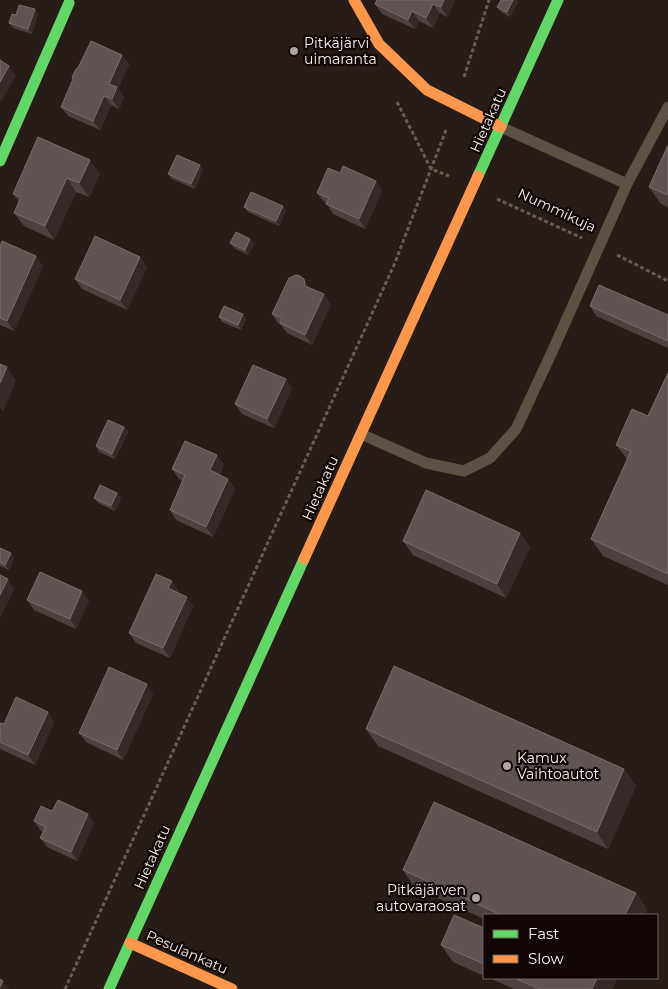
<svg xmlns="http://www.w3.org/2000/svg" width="668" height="989" font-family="Montserrat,sans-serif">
  <rect width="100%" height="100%" fill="#281c17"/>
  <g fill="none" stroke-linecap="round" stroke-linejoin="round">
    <path stroke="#665c52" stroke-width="3" stroke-dasharray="4 2.5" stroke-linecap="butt" d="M464,77L489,0
      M397,102L431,169L449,176
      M497,199L582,238
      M617,255L668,281
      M65,989L394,265L446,130"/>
    <path stroke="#5c5143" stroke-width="11" d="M501,127L627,184
      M361,434L426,463L464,471L490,458L516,429L552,352L627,184L668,107"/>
    <path stroke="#63d668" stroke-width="11" d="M0,161L69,3
      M478,176L558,0
      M109,989L304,559"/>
    <path stroke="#ff974d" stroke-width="11" d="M354,0L379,44L427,90L501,127
      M304,559L478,176
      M130,943L232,989"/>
  </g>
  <path fill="#4d4140" d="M377,0H455L447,17L440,13L433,28L419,21L415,29L382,14L375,4Z
    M518,2L510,17L501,12L497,7Z
    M38,14L32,34L13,28L9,23L16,15Z
    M122,55L129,65L118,89L124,97L119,109L111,105L100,130L68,116L61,107Z
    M38,137L100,174L89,197L76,192L54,240L24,226L14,213L19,202L13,194Z
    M668,145V207L661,204L649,187Z
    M200,165L203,170L195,189L172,179L168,174Z
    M340,173L376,181L382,191L365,229L333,214L327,204L324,202L317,193Z
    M283,206L286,211L279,226L248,212L244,207Z
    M250,239L254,244L248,255L234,248L230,243Z
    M0,246L43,266L14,331L0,325Z
    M140,257L147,267L127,310L82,289L75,279Z
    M304,279L310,288L331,304L312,345L287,333L281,325L278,323L272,314Z
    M590,306L668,315V348L596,316Z
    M219,317L246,319L241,330L222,322Z
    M668,373V585L603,556L591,539L627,459L616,445L648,416Z
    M286,379L292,389L274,428L242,414L235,404Z
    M124,427L128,432L115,459L99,452L96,446Z
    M224,464L219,475L228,479L235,489L213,537L176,520L170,510L183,481L179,479L172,469Z
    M117,493L121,498L115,511L98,503L94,498Z
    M520,533L530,547L506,598L413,555L403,541Z
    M0,548L11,553L14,558L9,570L0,566Z
    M179,591L178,593L193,606L170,658L136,643L129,633Z
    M27,600L89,601L76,629L34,610Z
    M153,694L123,760L86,742L79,733Z
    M54,722L35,765L0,749V723L4,724Z
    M366,729L624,769L636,786L608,849L378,746Z
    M52,811L94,823L77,861L47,847L40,838L43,832L41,831L34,821Z
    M403,870L636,893L647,910L645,915H484V919L414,887Z
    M484,928V976L453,962L441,945Z
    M489,978H617L612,989H514Z"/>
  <path fill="#362a28" d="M444,0H455L447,17L441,7Z
    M513,0H517L518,2L510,17L507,12Z
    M433,4L440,13L433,28L426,18Z
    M35,9L38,14L32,34L28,29Z
    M412,11L419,21L415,29L408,20Z
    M122,55L129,65L118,89L124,97L119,109L112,99L109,84Z
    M9,66L16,76L0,103V82Z
    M104,96L111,105L100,130L93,121Z
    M90,160L100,174L89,197L79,183Z
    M200,165L203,170L195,189L191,184Z
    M67,178L76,192L54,240L45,226Z
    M376,181L382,191L365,229L359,219Z
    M283,206L286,211L279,226L276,221Z
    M250,239L254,244L248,255L245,250Z
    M36,256L43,266L14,331L7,321Z
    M140,257L147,267L127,310L120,300Z
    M304,279L311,289L305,286Z
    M324,294L331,304L312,345L305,335Z
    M243,314L246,319L241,330L238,325Z
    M7,367L16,381L3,412L0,408V383Z
    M286,379L292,389L274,428L267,419Z
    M124,427L128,432L115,459L112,454Z
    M217,455L224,464L216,480L210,470Z
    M228,479L235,489L213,537L206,527Z
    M117,493L121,498L115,511L111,506Z
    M520,533L530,547L506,598L497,584Z
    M11,553L14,558L9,570L5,565Z
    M8,579L14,589L0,619V595Z
    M172,581L179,591L175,598L168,588Z
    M82,591L89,601L76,629L70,619Z
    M187,597L193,606L170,658L163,648Z
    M147,684L153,694L123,760L117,750Z
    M48,712L54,722L35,765L28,755Z
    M624,769L636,786L608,849L597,832Z
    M88,814L94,823L77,861L71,852Z
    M636,893L647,910L645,915H625Z
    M597,978H617L612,989H592Z
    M3,981L9,989H0V987Z"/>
  <path fill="#605452" stroke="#796c6a" d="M377,0H444L441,7L433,4L426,18L412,11L408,20L375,4Z
    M501,0H513L507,12L497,7Z
    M19,5L35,9L28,29L9,23L12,14L16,15Z
    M91,41L122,55L109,84L117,87L112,99L104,96L93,121L61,107L73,79L72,77L76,69L78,68Z
    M0,60L9,66L0,82Z
    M38,137L90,160L79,183L67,178L45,226L14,213L21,197L13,194Z
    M668,145V195L649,187Z
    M177,155L200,165L191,184L168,174Z
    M343,166L376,181L359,219L326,204L329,198L317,193L328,168L340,173Z
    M251,192L283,206L276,221L244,207Z
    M236,232L250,239L245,250L230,243Z
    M95,236L140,257L120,300L75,279Z
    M2,241L36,256L7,321L0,318V246Z
    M296,275L300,276L304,279L305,286L324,294L305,335L280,323L282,318L272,314L289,278Z
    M599,285L668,315V341L590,306Z
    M224,306L243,314L238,325L219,317Z
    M0,364L7,367L0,383Z
    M253,365L286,379L267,419L235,404Z
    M668,373V574L591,539L631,451L616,445L632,409L648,416Z
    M108,420L124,427L112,454L96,446Z
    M185,441L217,455L210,470L228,479L206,527L170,510L185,475L172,469Z
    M100,485L117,493L111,506L94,498Z
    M426,490L520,533L497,584L403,541Z
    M0,548L11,553L5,565L0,562Z
    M40,572L82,591L70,619L27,600Z
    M156,574L172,581L168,588L187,597L163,648L129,633Z
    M0,575L8,579L0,595Z
    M394,666L624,769L597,832L366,729Z
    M109,667L147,684L117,750L79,733Z
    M16,697L48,712L28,755L0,742V723L4,724Z
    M58,800L88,814L71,852L40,838L46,827L34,821L41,806L52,811Z
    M434,802L636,893L625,915H498L499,914L403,870Z
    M454,915L484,928V964L441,945Z
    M514,978H597L592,989H539Z
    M0,979L3,981L0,987Z"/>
  <g fill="#b2a5a0" stroke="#110604" stroke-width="2">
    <circle cx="294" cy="51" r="5"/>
    <circle cx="507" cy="766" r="5"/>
    <circle cx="476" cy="898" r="5"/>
  </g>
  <g text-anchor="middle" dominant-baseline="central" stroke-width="4.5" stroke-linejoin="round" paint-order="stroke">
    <g font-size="14" fill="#fdefea" stroke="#110604" text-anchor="start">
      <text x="304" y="43">Pitkäjärvi<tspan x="304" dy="16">uimaranta</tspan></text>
      <text x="517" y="758">Kamux<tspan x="517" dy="16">Vaihtoautot</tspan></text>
      <text x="466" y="890" text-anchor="end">Pitkäjärven<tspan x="466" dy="16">autovaraosat</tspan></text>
    </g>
    <g font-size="14" fill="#fdefea" stroke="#110604">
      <text transform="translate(488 120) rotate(-66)">Hietakatu</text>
      <text transform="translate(557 210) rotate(25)">Nummikuja</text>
      <text transform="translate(320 488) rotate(-66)">Hietakatu</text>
      <text transform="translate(152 857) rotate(-66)">Hietakatu</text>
      <text transform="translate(187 952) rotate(24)">Pesulankatu</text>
    </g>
  </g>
  <rect x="483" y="914" width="175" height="65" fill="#110604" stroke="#6f6360"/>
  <rect x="493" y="930" width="25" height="8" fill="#63d668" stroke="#6f6360"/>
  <text x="528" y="939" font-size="15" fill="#fdefea">Fast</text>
  <rect x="493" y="955" width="25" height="8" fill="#ff974d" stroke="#6f6360"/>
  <text x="528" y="964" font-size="15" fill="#fdefea">Slow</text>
</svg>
